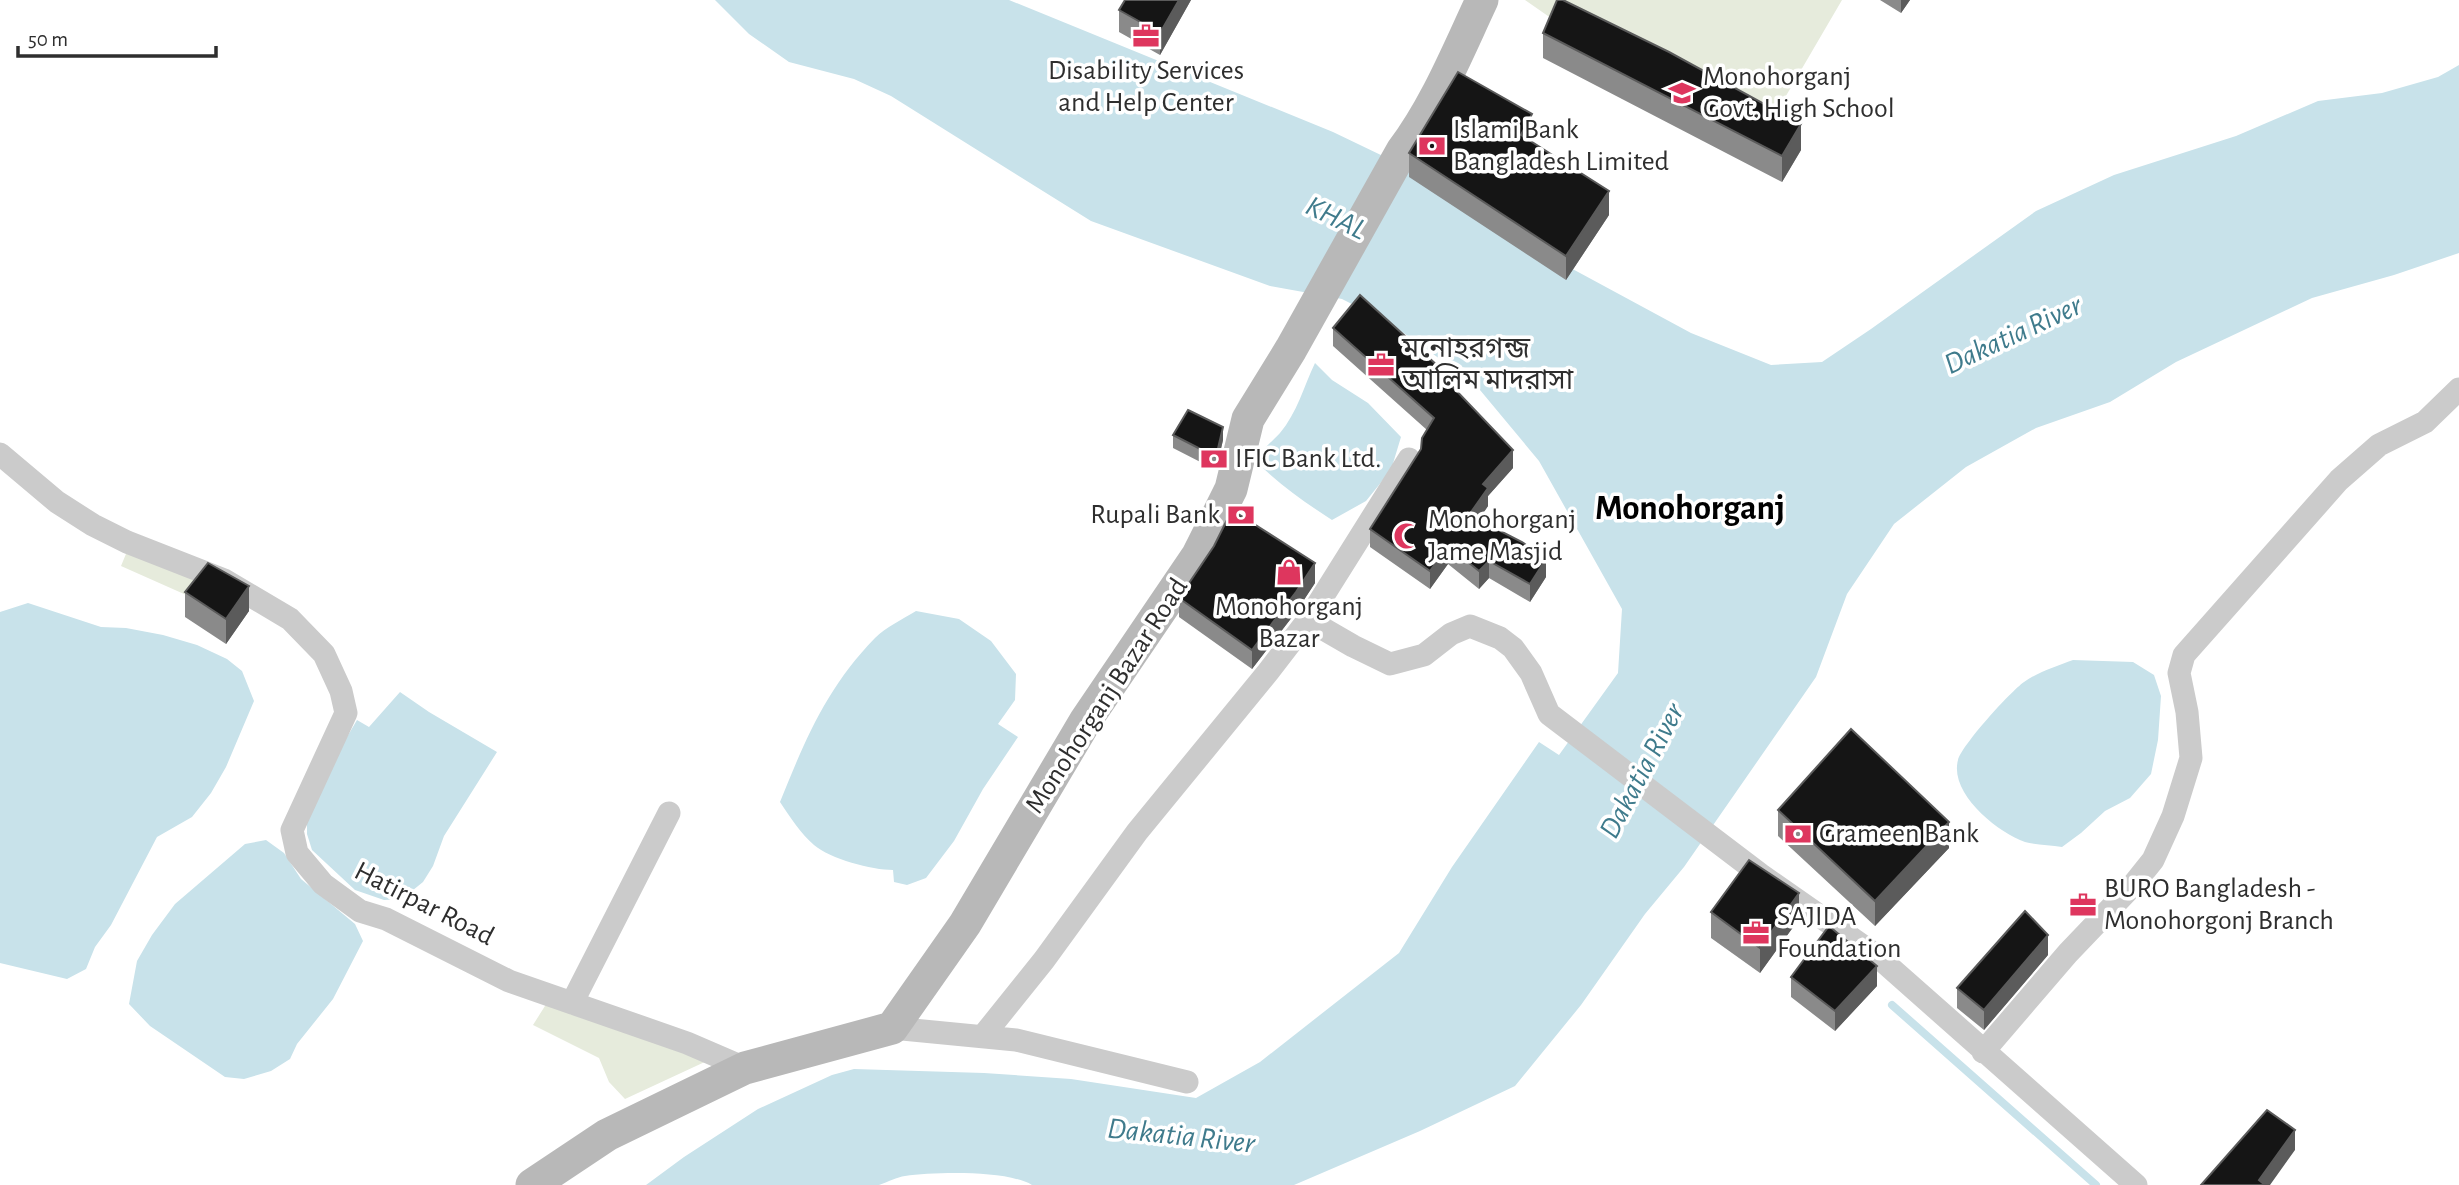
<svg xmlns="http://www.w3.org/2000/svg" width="2459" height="1185" font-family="'Alegreya Sans','Noto Sans Bengali',sans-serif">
  <rect width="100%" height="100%" fill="#fff"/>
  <path fill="#e6ebdc" d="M1525,0H1842L1766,130L1558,23Z
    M128,549L203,578L193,598L121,566Z
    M550,998L709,1060L625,1099L609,1082L599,1058L533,1025Z"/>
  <path fill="#c8e2ea" d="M715,0H1009L1333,132L1410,169L1530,246L1691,333L1771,365L1822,362L1871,329L2036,211L2114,175L2236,136L2318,101L2382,93L2438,77L2459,65V253L2394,275L2312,298L2176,362L2110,402L2036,428L1966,467L1894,524L1847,594L1816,677L1684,867L1645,914L1581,1005L1515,1086L1420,1131L1294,1185H1032C1007,1170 935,1172 905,1176C897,1177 888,1182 879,1185H646L684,1157L758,1109L832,1075L854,1069L984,1073L1071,1079L1196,1098L1260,1062L1399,953L1452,867L1539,742L1559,755L1618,673L1622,609L1539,461L1475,384L1391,324L1342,299L1270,286L1091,221L891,96L854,79L789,62L749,34Z
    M1315,363L1332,380L1368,403L1401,437L1391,470L1366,501L1332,520C1306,503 1281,486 1259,464C1261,448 1270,444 1280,433C1297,413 1304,386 1315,363Z
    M28,603L101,627L126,628L163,635L197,645L227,659L242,671L254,701L226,767L211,793L192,817L157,837L111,925L95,947L86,969L67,979L0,963V612Z
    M916,611L959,619L991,641L1016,674L1015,700L998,724L1018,737L983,789L954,841L926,878L907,885L894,882L893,870C872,870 830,859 814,845C801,834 790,817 780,802C805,740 827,687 875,638C886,627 903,619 916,611Z
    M2073,660L2133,662L2154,675L2161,696L2158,740L2151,774L2130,798L2105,811L2081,833L2062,847C2050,845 2036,845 2025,842C1997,832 1949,793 1958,760C1962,745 2010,692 2024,682C2038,672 2057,666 2073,660Z
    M400,692L429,712L497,752L444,836L433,866L423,882L402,899L384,900L355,890L312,850L307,834V818L330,766L357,720L369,727Z
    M266,840L284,853L301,879L355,924L363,941L333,999L297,1044L290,1059L271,1071L244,1079L225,1077L150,1026L129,1004L137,961L152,935L175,904L245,844Z"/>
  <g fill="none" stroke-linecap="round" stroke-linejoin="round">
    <path stroke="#c8e2ea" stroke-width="8" d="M1892,1005L2096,1185"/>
    <path stroke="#cbcbcb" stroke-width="23" d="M0,454L57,502L93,525L127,542L224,580L290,619L324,654L341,691L346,713L292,830L297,853L323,884L360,911L386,919L509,981L687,1043L745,1068
      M1308,620L1353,646L1390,664L1424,655L1451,634L1470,626L1500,638L1513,648L1531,673L1549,714L1761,875L1877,956L2136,1185
      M572,1003L669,813
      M892,1028L1016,1040L1187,1082
      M983,1036L1044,960L1137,832L1268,672L1308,620L1409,459
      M1983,1052L2068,953L2133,885L2153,860L2173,816L2191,758L2187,712L2179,673L2184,655L2339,480L2379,445L2425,422L2459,389"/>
    <path stroke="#b8b8b8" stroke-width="33" d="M532,1185L607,1135L745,1068L892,1028L965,924L1086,720L1198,555L1231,489L1248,419L1291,349L1402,151C1436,106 1458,51 1482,0"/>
  </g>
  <path fill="#8a8a8a" d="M1191,0L1160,55L1119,32V10Z
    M1880,0H1910L1901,13Z
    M1543,33L1801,150L1782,182L1543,58Z
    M1532,138L1531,141L1609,215L1566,280L1409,177V153Z
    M1333,328L1451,385L1513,468L1488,496V506L1479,520L1546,577L1530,602L1489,578L1479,589L1448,564L1430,589L1370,547V529L1421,449L1427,430L1333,346Z
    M1173,435L1223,440L1216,470L1173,448Z
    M1315,583L1296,612L1252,669L1179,617V598Z
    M185,592L249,611L226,644L185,617Z
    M1778,810L1949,848L1875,926L1778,836Z
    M1711,912L1799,919L1760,973L1711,938Z
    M2048,955L1984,1030L1957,1008V988Z
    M1791,977L1877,986L1835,1031L1791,997Z"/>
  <path fill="#5b5b5b" d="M1179,0H1191L1160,55V33Z
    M1901,0H1910L1901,13Z
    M1532,114V138L1521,159V135Z
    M1801,124V150L1782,182V156Z
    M1609,191V215L1566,280V256Z
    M1223,427V440L1216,470V457Z
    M1513,450V468L1488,496V506L1469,533V515L1483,484Z
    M1448,546V564L1430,589V571Z
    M1546,559V577L1530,602V584Z
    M1489,561V578L1479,589V571Z
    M1315,563V583L1296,612L1252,669V650Z
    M249,586V611L226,644V619Z
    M1949,822V848L1875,926V901Z
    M1799,893V919L1760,973V948Z
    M2048,935V955L1984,1030V1010Z
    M1877,966V986L1835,1031V1011Z
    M2295,1130V1150L2270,1185H2259V1180Z"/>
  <path fill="#151515" stroke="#5b5b5b" stroke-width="2" d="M1125,0H1179L1160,33L1119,10Z
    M1557,0H1563L1669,52L1801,124L1782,156L1543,33Z
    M1458,72L1532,114L1521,135L1609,191L1566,256L1409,153Z
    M1360,295L1451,378L1448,382L1513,450L1483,484L1488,488L1469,515L1522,542L1546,559L1530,584L1489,561L1479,571L1448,546L1430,571L1370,529L1421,449L1422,438L1434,418L1333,328Z
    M1188,410L1223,427L1216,457L1173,435Z
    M1232,510L1315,563L1296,592L1252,650L1179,598L1214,546Z
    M208,563L249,586L226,619L185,592Z
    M1851,729L1949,822L1875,901L1778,810Z
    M1749,860L1799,893L1760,948L1711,912Z
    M2025,911L2048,935L1984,1010L1957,988Z
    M1829,926L1877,966L1835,1011L1791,977Z
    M2267,1110L2295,1130L2259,1180L2265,1185H2201Z"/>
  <defs>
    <g id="office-bare" transform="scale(2.1)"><path d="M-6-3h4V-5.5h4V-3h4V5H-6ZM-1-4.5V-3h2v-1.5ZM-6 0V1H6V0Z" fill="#de365e" stroke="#fff" stroke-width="2.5" paint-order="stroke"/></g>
    <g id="university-bare" transform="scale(2.1)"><path d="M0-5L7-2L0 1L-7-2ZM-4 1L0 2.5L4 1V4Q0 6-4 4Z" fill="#de365e" stroke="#fff" stroke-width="2.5" paint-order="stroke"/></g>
    <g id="bank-bare" transform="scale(2.1)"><path d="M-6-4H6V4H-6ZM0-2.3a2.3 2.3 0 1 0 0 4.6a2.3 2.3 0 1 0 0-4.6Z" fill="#de365e" stroke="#fff" stroke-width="2.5" paint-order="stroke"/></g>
    <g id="mosque-bare" transform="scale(2.1)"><path d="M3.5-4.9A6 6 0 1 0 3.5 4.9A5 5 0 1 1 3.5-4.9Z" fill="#de365e" stroke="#fff" stroke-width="2.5" paint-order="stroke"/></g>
    <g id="shop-bare" transform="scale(2.1)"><path d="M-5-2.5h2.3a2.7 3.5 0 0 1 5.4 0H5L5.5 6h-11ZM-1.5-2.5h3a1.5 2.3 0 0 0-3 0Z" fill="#de365e" stroke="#fff" stroke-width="2.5" paint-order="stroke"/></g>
  </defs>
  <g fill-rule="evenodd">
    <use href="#office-bare" x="1146" y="36"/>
    <use href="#university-bare" x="1682" y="93"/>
    <use href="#bank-bare" x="1432" y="146"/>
    <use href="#office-bare" x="1381" y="365"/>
    <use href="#bank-bare" x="1214" y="459"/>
    <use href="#bank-bare" x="1241" y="515"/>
    <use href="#mosque-bare" x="1407" y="536"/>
    <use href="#shop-bare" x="1289" y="572"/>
    <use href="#bank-bare" x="1798" y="834"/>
    <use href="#office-bare" x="2083" y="905"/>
    <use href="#office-bare" x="1756" y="933"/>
  </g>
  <g text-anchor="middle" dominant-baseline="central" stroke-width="7" stroke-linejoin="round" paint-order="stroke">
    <g font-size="28" fill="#2e2e2e" stroke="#fff" text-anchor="start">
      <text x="1146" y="71" text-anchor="middle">Disability Services<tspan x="1146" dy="32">and Help Center</tspan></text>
      <text x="1703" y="77">Monohorganj<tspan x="1703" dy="32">Govt. High School</tspan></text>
      <text x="1453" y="130">Islami Bank<tspan x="1453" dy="32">Bangladesh Limited</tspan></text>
      <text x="1402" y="349">মনোহরগন্জ<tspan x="1402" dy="32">আলিম মাদরাসা</tspan></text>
      <text x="1235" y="459">IFIC Bank Ltd.</text>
      <text x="1220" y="515" text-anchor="end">Rupali Bank</text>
      <text x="1428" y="520">Monohorganj<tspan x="1428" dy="32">Jame Masjid</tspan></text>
      <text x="1289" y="607" text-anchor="middle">Monohorganj<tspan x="1289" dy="32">Bazar</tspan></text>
      <text x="1819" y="834">Grameen Bank</text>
      <text x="2104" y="889">BURO Bangladesh -<tspan x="2104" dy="32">Monohorgonj Branch</tspan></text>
      <text x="1777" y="917">SAJIDA<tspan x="1777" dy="32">Foundation</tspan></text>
    </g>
    <g font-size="28" fill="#2e2e2e" stroke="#fff">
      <text transform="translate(1107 696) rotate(-57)">Monohorganj Bazar Road</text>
      <text transform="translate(424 904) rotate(27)">Hatirpar Road</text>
    </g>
    <g font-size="30" font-style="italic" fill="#3f7b8c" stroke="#fff">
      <text transform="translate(1336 218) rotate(26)">KHAL</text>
      <text transform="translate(2013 335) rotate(-25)">Dakatia River</text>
      <text transform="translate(1642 771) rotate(-62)">Dakatia River</text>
      <text transform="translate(1181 1136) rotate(6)">Dakatia River</text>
    </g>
    <g font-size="35" font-weight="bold" fill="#000" stroke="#fff">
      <text x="1690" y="508">Monohorganj</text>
    </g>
  </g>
  <path d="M18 46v10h198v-10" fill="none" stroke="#2e2e2e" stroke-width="3.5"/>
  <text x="28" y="46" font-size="21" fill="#2e2e2e" stroke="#ffffff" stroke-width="5" paint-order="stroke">50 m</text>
</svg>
